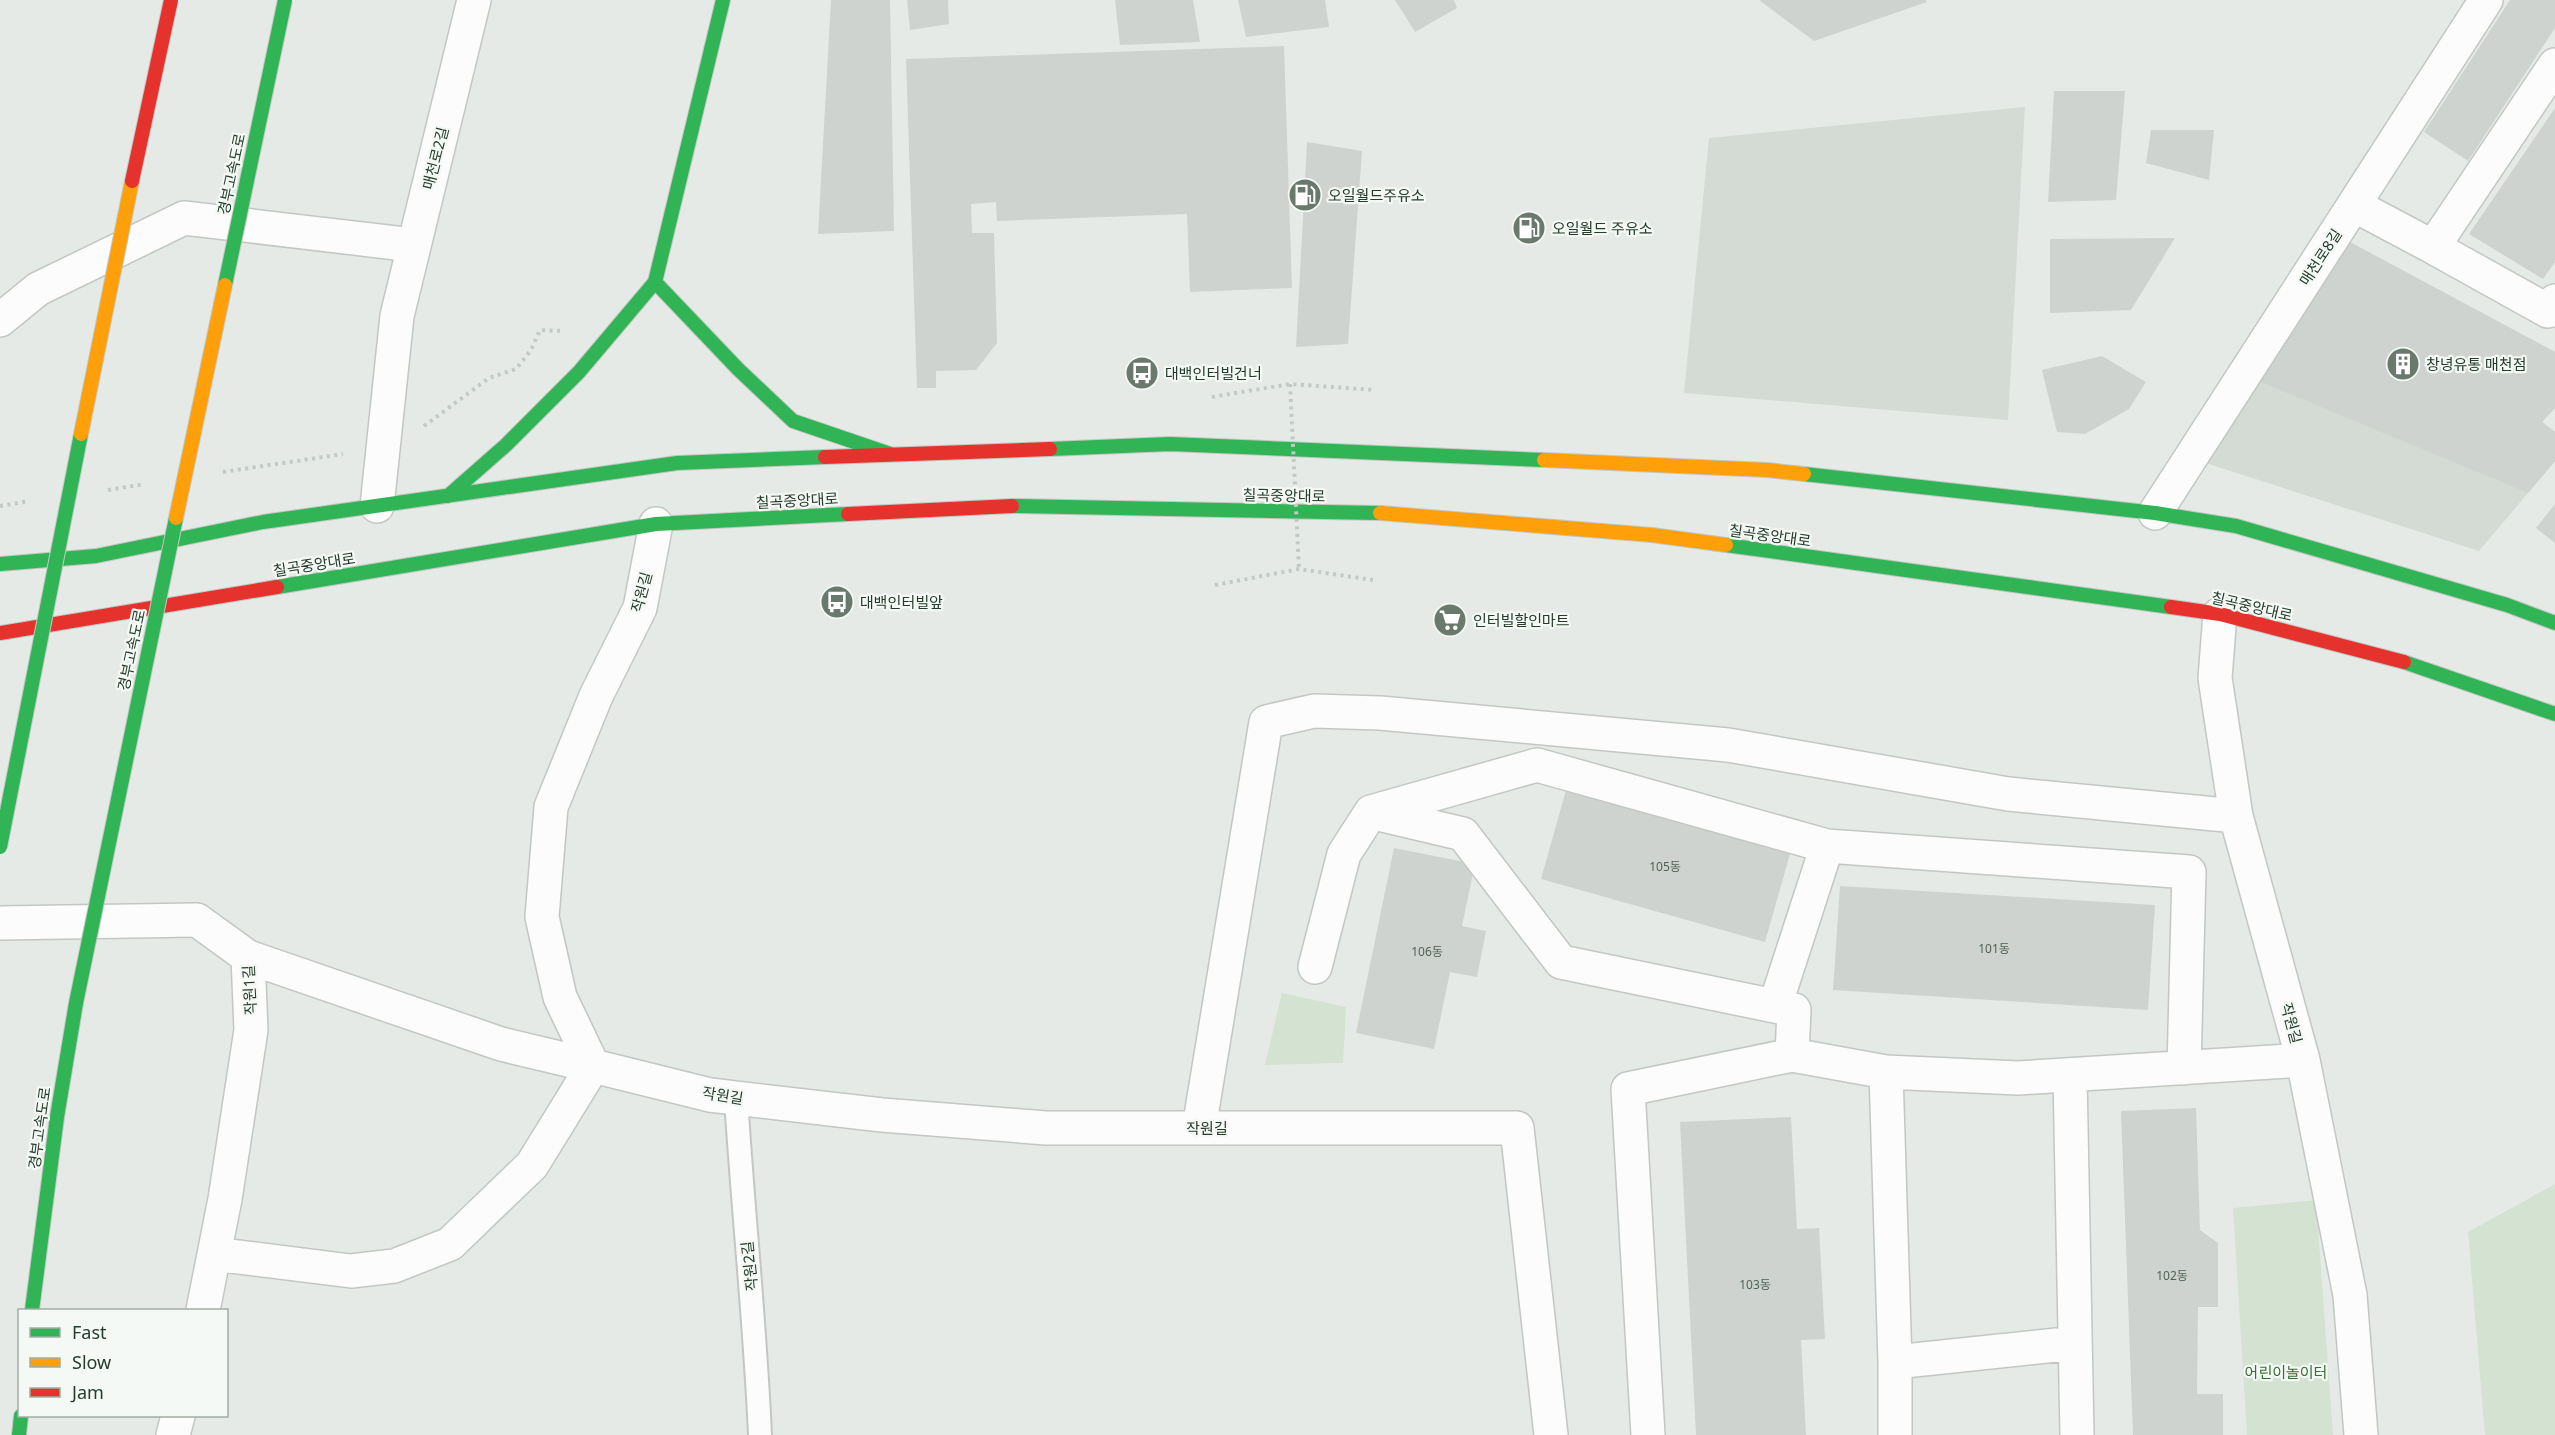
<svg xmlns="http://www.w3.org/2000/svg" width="2555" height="1435" font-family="'Noto Sans','Noto Sans KR',sans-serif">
  <rect width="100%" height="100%" fill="#e6eae6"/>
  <path fill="#d4dbd5" d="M2025,107L2008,420L1684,393L1709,138Z
    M2335,234L2555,352V408L2542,422L2555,432V461L2479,551L2190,458Z"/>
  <path fill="#d3e2d1" d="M1282,993L1346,1007L1343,1063L1265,1065Z
    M2555,1184V1435H2485L2468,1232Z
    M2316,1200L2333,1435H2247L2233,1208Z"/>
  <path fill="#cfd3cf" d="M831,0H890L894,231L818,234Z
    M907,0H948L949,24L910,30Z
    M1115,0H1193L1200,42L1120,45Z
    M1238,0H1325L1329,27L1246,37Z
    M1395,0H1454L1457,8L1415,32Z
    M1759,0H1925L1927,2L1814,41Z
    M2510,0H2555V28L2468,161L2424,132Z
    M1284,46L1292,288L1190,292L1187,214L997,221L996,202L971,204L972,233H994L997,343L976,370L936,371V388H917L906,59Z
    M2054,91H2125L2116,200L2048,202Z
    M2555,108V262L2543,279L2469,234Z
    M2151,130H2214L2209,180L2146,163Z
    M1307,142L1362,151L1348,344L1296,347Z
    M2335,234L2555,352V408L2542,422L2555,432V461L2528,493L2244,375Z
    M2175,238L2131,310L2050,313V239Z
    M2102,356L2146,382L2129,409L2085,434L2057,432L2042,370Z
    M2555,504V543L2536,528Z
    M1566,790L1790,854L1765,942L1541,879Z
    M1394,848L1475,864L1462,926L1486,931L1477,977L1450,972L1434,1049L1356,1033Z
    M1840,886L2155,905L2148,1010L1833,990Z
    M2196,1108L2200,1230L2218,1243V1307H2198L2197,1394H2223V1435H2133L2121,1111Z
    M1791,1117L1797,1229L1819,1228L1825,1339L1801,1340L1806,1435H1696L1680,1122Z"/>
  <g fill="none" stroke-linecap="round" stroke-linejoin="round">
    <g stroke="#c3c7c3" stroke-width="26">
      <path id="lane" d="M736,1098C743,1211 755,1322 760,1435"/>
    </g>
    <g stroke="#c3c7c3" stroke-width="36">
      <path id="street" d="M2555,65L2433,247L2548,311L2555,301
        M2354,205L2433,247
        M0,320L38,289L184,218L413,245
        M377,506L397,316L474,0
        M2155,513L2486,0
        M656,524L640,608L596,696L551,807L542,917L560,997L593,1066L710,1095L882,1115L1046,1128H1517L1551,1435
        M2220,614L2215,678L2236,816L2303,1060L2350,1295L2361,1435
        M1374,813L1463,834L1561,962L1794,1010L1792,1055
        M1827,846L2189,872L2184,1068
        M0,923L197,920L248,957L251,1030L225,1199L203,1310
        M1315,967L1344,854L1371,812L1537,765L1827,846L1775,1006
        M1886,1072L1895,1362
        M2070,1075L2077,1435
        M1199,1128L1266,722L1314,711L1380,713L1728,745L2008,794L2236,816
        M214,1254L351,1271L394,1266L450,1244L532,1165L593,1066L501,1044L248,957
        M173,1435L178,1416
        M1648,1435L1628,1089L1792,1055L1886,1072L2018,1078L2303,1060
        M1895,1435V1362L2075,1343"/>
    </g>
    <g stroke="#c2c8c3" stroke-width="16">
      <path id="fast" d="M655,282L738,369L793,421L890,454
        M1050,449L1170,444L1544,460
        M1804,474L2155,513L2236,526L2507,605L2555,623
        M448,496L506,445L579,372L655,282L723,0
        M1012,506L1380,513
        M1726,545L2171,607
        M0,564L96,556L263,522L677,463L825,457
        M277,587L656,524L848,514
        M2404,662L2555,714
        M32,1310L57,1117L76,1003
        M19,1435L21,1416"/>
    </g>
    <g stroke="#c2c8c3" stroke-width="16">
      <path id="slow" d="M1544,460L1767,470L1804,474
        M1380,513L1652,535L1726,545"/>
    </g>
    <g stroke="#c2c8c3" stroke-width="16">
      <path id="jam" d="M825,457L1050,449
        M848,514L1012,506
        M2171,607L2220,614L2404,662
        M0,633L277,587"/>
    </g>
    <path stroke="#c2cac4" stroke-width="4" stroke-dasharray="3 4.5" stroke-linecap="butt" d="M1212,397L1290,384L1374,390
      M424,426L489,378L516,369L531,350L540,330L563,331
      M223,472L343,454
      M108,490L145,484
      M0,506L29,501
      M1215,585L1299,569L1373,580"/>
    <use href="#lane" stroke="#fbfcfb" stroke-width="22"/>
    <use href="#street" stroke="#fbfcfb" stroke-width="33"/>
    <use href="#fast" stroke="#30b455" stroke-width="14"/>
    <use href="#slow" stroke="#ff9f0a" stroke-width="14"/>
    <use href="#jam" stroke="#e5322d" stroke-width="14"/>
    <g stroke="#c2c9c4" stroke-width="16" stroke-linecap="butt">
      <path id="fast-bridge" d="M225,285L285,0
        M0,847L81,434
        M76,1003L176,518"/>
    </g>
    <g stroke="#c2c9c4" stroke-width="16" stroke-linecap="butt">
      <path id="slow-bridge" d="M81,434L132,181
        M176,518L225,285"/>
    </g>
    <g stroke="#c2c9c4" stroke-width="16" stroke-linecap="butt">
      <path id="jam-bridge" d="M132,181L171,0"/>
    </g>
    <path stroke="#c2cac4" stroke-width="4" stroke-dasharray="3 4.5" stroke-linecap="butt" d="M1290,384L1299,569"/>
    <use href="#fast-bridge" stroke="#30b455" stroke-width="14"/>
    <use href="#slow-bridge" stroke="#ff9f0a" stroke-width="14"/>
    <use href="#jam-bridge" stroke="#e5322d" stroke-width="14"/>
  </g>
  <defs>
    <g id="fuel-disc" transform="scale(1.725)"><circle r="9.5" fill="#69796d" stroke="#f4f9f5"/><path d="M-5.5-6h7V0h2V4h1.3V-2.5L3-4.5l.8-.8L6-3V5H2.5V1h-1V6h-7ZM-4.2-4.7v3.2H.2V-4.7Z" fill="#fff"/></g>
    <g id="building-disc" transform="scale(1.725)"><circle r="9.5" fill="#69796d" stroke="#f4f9f5"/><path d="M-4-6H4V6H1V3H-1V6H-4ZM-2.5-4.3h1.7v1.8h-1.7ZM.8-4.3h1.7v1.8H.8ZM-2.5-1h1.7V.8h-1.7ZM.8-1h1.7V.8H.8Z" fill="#fff"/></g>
    <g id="bus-disc" transform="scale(1.725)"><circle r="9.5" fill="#69796d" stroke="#f4f9f5"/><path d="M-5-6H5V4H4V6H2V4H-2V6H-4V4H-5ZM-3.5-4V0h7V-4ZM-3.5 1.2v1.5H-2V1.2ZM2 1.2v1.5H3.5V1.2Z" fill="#fff"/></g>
    <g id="supermarket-disc" transform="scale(1.725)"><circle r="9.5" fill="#69796d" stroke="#f4f9f5"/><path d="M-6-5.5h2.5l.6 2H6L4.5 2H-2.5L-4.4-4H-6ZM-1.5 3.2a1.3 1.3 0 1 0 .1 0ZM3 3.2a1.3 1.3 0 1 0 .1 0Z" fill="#fff"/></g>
  </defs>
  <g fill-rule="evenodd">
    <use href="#fuel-disc" x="1305" y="195"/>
    <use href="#fuel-disc" x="1529" y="228"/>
    <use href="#building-disc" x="2403" y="364"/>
    <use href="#bus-disc" x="1142" y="373"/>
    <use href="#bus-disc" x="837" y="602"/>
    <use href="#supermarket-disc" x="1450" y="620"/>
  </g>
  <g text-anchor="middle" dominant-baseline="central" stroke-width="4.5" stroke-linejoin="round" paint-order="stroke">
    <g font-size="12" fill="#506256">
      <text x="1665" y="866">105동</text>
      <text x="1994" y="948">101동</text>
      <text x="1427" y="951">106동</text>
      <text x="2172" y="1275">102동</text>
      <text x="1755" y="1284">103동</text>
    </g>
    <g font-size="15" fill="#253c2c" stroke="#f4f9f5">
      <text transform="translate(435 158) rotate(-76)">매천로2길</text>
      <text transform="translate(231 174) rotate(-78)">경부고속도로</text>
      <text transform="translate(2320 257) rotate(-57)">매천로8길</text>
      <text transform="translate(1284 495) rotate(1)">칠곡중앙대로</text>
      <text transform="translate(797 500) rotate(-3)">칠곡중앙대로</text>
      <text transform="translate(1770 535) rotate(8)">칠곡중앙대로</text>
      <text transform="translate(314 564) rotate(-9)">칠곡중앙대로</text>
      <text transform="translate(641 592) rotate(-75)">작원길</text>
      <text transform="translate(2252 606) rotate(13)">칠곡중앙대로</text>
      <text transform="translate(131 650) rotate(-78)">경부고속도로</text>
      <text transform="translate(249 990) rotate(-93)">작원1길</text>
      <text transform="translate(2292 1023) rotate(75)">작원길</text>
      <text transform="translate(723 1095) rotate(9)">작원길</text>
      <text transform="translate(39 1128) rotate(-82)">경부고속도로</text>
      <text x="1207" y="1128">작원길</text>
      <text transform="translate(749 1266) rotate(-96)">작원2길</text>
    </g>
    <g font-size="15" fill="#253c2c" stroke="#f4f9f5" text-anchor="start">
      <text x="1328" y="195">오일월드주유소</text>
      <text x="1552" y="228">오일월드 주유소</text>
      <text x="2426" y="364">창녕유통 매천점</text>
      <text x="1165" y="373">대백인터빌건너</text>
      <text x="860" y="602">대백인터빌앞</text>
      <text x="1473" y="620">인터빌할인마트</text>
    </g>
    <g font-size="15" fill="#376e34" stroke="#f4f9f5">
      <text x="2286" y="1372">어린이놀이터</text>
    </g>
  </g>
  <rect x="18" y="1309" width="210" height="108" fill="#f4f9f5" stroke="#a1ada5" stroke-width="1.5"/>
  <rect x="30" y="1328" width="30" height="9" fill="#30b455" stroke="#a1ada5" stroke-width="1.5"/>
  <text x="72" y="1339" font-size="18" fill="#253c2c">Fast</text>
  <rect x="30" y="1358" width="30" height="9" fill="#ff9f0a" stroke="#a1ada5" stroke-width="1.5"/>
  <text x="72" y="1369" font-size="18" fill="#253c2c">Slow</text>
  <rect x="30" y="1388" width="30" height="9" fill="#e5322d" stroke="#a1ada5" stroke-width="1.5"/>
  <text x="72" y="1399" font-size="18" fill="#253c2c">Jam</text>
</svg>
